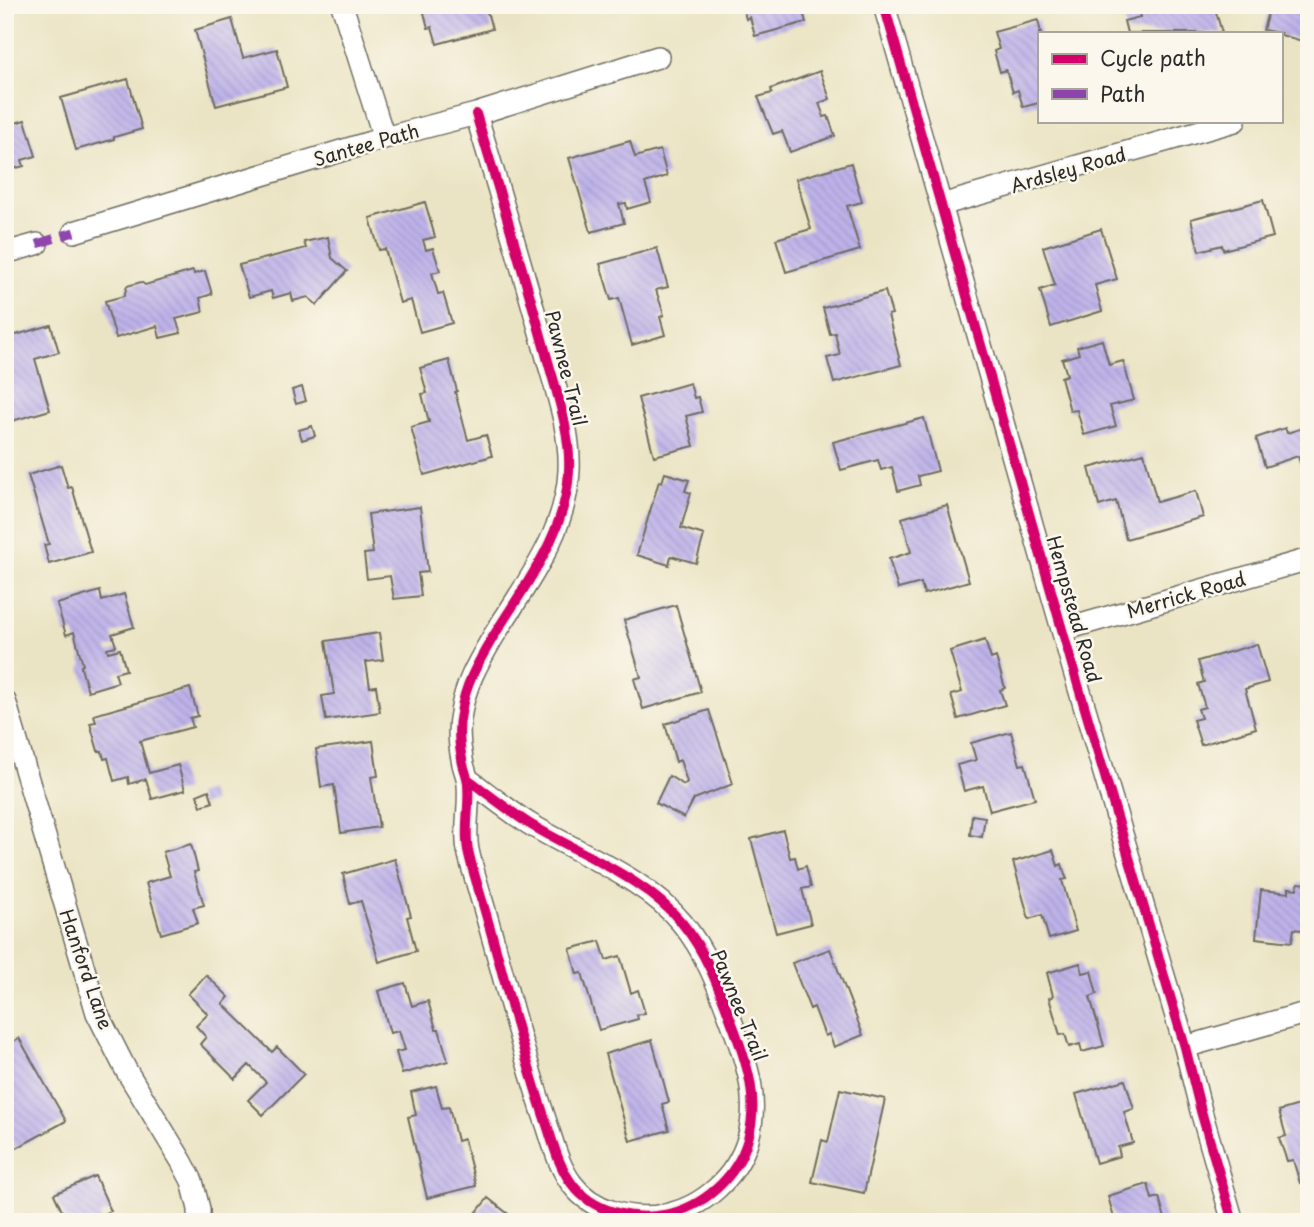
<svg xmlns="http://www.w3.org/2000/svg" width="1314" height="1227" font-family="'Playpen Sans',sans-serif">
  <defs>
    <pattern id="building-back-hatch" width="6" height="6" patternUnits="userSpaceOnUse" patternTransform="scale(1.75)"><rect width="6" height="6" fill="#beb2e9"/><path d="M-1 5l2 2M0 0l6 6M5-1l2 2" fill="none" stroke="#a399c8"/></pattern>
  </defs>
  <rect width="100%" height="100%" fill="#fbf7ec"/>
  <filter id="ink" filterUnits="userSpaceOnUse"><feTurbulence type="fractalNoise" baseFrequency=".0143" numOctaves="2"/><feDisplacementMap in="SourceGraphic" scale="14" xChannelSelector="R" yChannelSelector="G"/><feConvolveMatrix kernelMatrix="1 2 1 2 8 2 1 2 1" color-interpolation-filters="sRGB"/></filter>
  <filter id="wash" filterUnits="userSpaceOnUse"><feTurbulence type="fractalNoise" baseFrequency=".00686" numOctaves="4" result="noise"/><feDisplacementMap in="SourceGraphic" scale="28" xChannelSelector="R" yChannelSelector="G"/><feGaussianBlur stdDeviation="1.57" result="paint"/><feColorMatrix in="noise" values="0 0 0 0 0 0 0 0 0 0 0 0 0 0 0 0 0 1.4 0 .05"/><feComposite in="paint" operator="in"/></filter>
  <g filter="url(#wash)">
    <rect width="100%" height="100%" fill="#ebe4c4"/>
    <g id="blocks">
      <path fill="url(#building-back-hatch)" d="M422,5H485L492,29L437,44L432,27L428,28Z
        M530,5H561V6L532,14Z
        M742,5H801L806,22L755,36L750,17L746,19Z
        M1138,5H1159L1160,8L1171,5H1189L1191,11L1214,5L1222,33H1127L1124,21L1140,17Z
        M1270,5H1309V43L1281,35V33L1263,30Z
        M232,19L243,58L277,49L287,87L216,106L195,30Z
        M1038,20L1041,33H1039V103L1023,107L1018,90L1013,92L1006,70L1000,72L994,51L999,49L994,32Z
        M820,71L830,99L819,103L824,117L828,116L835,136L790,152L782,131L773,134L758,97L772,93L771,89Z
        M128,79L142,129L114,137V139L111,140L76,150L61,98Z
        M25,120L36,156L22,160L24,166L5,171V126Z
        M630,141L635,157L660,150L667,176L645,183L651,202L627,209L626,203L619,204L624,223L591,232L569,158Z
        M851,163L862,202L847,206L860,250L786,272L776,239L811,229L796,179Z
        M1263,200L1273,237L1223,250L1222,245L1199,251L1191,219Z
        M425,202L435,237L423,240L426,250L433,248L440,271L432,273L438,294L443,293L452,323L420,332L411,300L400,303L385,249L379,250L370,218Z
        M1101,229L1117,279L1095,285L1102,311L1051,327L1040,290L1055,285L1043,247Z
        M328,237L332,258L347,271L317,305L308,297L293,301L291,293L273,298L271,291L249,297L239,265L306,248L304,242Z
        M657,248L668,287L656,290L664,315L660,317L665,335L632,345L619,298L611,300L600,264Z
        M193,271L194,274L205,271L212,294L200,298L203,312L176,319L181,333L160,338L157,326L116,338L105,301L124,296L127,286L141,282L145,285Z
        M885,291L892,314L888,315L901,365L834,383L827,358L840,355L835,333L830,334L823,308Z
        M51,325L59,352L35,359L50,410L5,423V397L7,396L5,389V333L11,332L12,336Z
        M1102,340L1109,365L1123,361L1134,400L1110,406L1116,426L1084,435L1077,410L1070,411L1061,377L1067,375L1062,359L1079,354L1077,347Z
        M449,360L457,391L455,392L468,440L486,435L492,456L424,475L411,427L429,422L422,394L427,393L420,368Z
        M690,383L694,398L698,397L702,412L686,416L694,446L654,456L638,398Z
        M302,387L306,401L296,404L292,390Z
        M924,418L938,471L918,476L920,485L898,491L892,467L881,470L878,460L841,470L833,442Z
        M312,426L315,436L302,440L299,430Z
        M1309,426V480L1306,481L1298,456L1265,467L1256,438L1285,428L1287,433Z
        M1144,453L1157,502L1196,491L1203,517L1126,539L1116,501L1099,506L1089,468Z
        M61,465L68,488L72,487L91,552L49,564L44,545L49,544L28,475Z
        M665,473L689,480L685,491L691,493L681,528L704,535L696,563L671,556L669,565L637,555L659,481L662,482Z
        M947,505L969,581L924,594L921,583L898,589L889,559L911,552L902,518Z
        M420,507L428,572L418,573L421,596L394,599L390,576L367,579L364,554L373,553L368,514Z
        M100,591L102,601L124,594L134,627L112,634L116,646L107,648L108,652L120,649L126,670L115,673L118,682L88,691L81,668V666L83,665L74,632L66,635L57,604Z
        M676,605L701,692L643,709L634,679L641,677L624,620Z
        M379,633L383,660L366,662L370,687L376,686L380,712L326,720L322,696L334,694L326,641Z
        M985,640L991,659L996,657L1005,688L1000,690L1005,705L958,719L951,695L962,692L950,651Z
        M1257,644L1268,682L1245,689L1256,728L1201,745L1193,720L1201,718L1198,709L1205,707L1198,684L1204,682L1198,661Z
        M190,688L198,716L190,718L193,727L140,741L149,773L178,765L185,790L152,799L146,779L129,784L128,777L114,781L108,758L104,759L102,751H98L90,723L96,722L94,715Z
        M709,710L733,784L694,799L684,818L656,803L669,776L684,785L687,782L680,760L676,762L665,724Z
        M1011,732L1020,765L1025,764L1035,799L990,811L983,786L964,791L957,765L976,760L971,743Z
        M373,741L378,776L371,777L379,827L341,833L334,785L321,787L316,749Z
        M209,790L213,802L201,806L197,795Z
        M972,815L985,817L982,837L970,835Z
        M783,830L790,858L795,857L798,869L806,866L811,887L802,889L811,924L776,933L751,839Z
        M191,844L198,871L194,872L204,905L193,908L198,923L161,934L146,883L170,876L163,852Z
        M1053,850L1058,866L1062,864L1065,875L1067,879L1062,880L1076,931L1049,939L1042,915L1029,919L1013,862Z
        M395,859L411,916L407,917L416,951L379,962L361,901L350,904L343,874Z
        M1298,883L1309,884V931L1294,929L1292,942L1256,938L1261,890L1289,893V888L1297,889Z
        M600,941L606,960L620,956L631,993L638,990L645,1013L637,1015L638,1019L599,1030L582,973L577,974L570,949Z
        M830,949L863,1035L834,1047L829,1034L825,1036L814,1007L810,1009L792,963Z
        M1080,963L1083,973L1091,971L1097,994L1090,997L1104,1046L1082,1052L1080,1044L1069,1047L1065,1034L1060,1035L1049,998L1053,996L1047,973Z
        M206,975L229,997L223,1004L272,1052L277,1047L304,1074L263,1115L248,1100L266,1082L249,1065L235,1079L200,1044L206,1037L196,1026L208,1014L188,994Z
        M405,983L412,1006L428,1001L436,1029H439L448,1061L402,1074L396,1052L405,1050L399,1031L390,1033L378,991Z
        M19,1038L66,1121L15,1149L5,1132V1046Z
        M652,1040L669,1102L662,1104L669,1130L630,1141L605,1054Z
        M1125,1080L1134,1109L1124,1112L1133,1143L1118,1147L1120,1156L1096,1163L1076,1094Z
        M436,1086L442,1108L449,1107L457,1141L464,1139L476,1186L427,1198L408,1117L416,1115L411,1092Z
        M840,1089L885,1099L864,1193L812,1182L822,1140L828,1142Z
        M1309,1102V1181L1300,1183L1293,1160L1287,1161L1279,1138L1286,1136L1279,1111Z
        M95,1176L111,1211L100,1215L102,1222H67L54,1194Z
        M1148,1184L1152,1199L1159,1197L1166,1222H1115L1108,1196Z
        M488,1198L512,1217L508,1222H469Z"/>
    </g>
  </g>
  <g filter="url(#ink)">
    <use href="#blocks" fill-opacity="0" stroke="#6e6c61" stroke-width="2"/>
    <g fill="none" stroke-linecap="round" stroke-linejoin="round">
      <g stroke="#6e6c61" stroke-width="24">
        <path id="minor" d="M342,5L384,138
          M884,5L1073,668L1185,1047L1201,1111L1233,1222
          M941,205L1235,121
          M74,232L384,138L476,114L658,57
          M5,253L37,244
          M1063,630L1309,559
          M5,701L97,1013L126,1070L182,1162L192,1181L199,1209V1222
          M469,780C488,794 508,810 528,823C579,854 644,877 682,923C708,954 721,994 735,1031C748,1067 759,1100 748,1139C737,1177 703,1208 664,1215C631,1221 592,1211 572,1184C559,1167 554,1146 547,1125C531,1078 518,1031 505,983C497,953 489,924 480,894C476,879 471,865 468,850C464,829 470,806 468,785C468,776 463,768 462,759C459,744 458,727 461,713C465,684 479,661 493,637C525,585 566,534 569,471C571,431 556,391 546,354C524,273 500,194 476,114
          M1185,1047L1309,1012"/>
      </g>
      <use href="#minor" stroke="#fff" stroke-width="21"/>
      <path stroke="#8e44ad" stroke-width="9" stroke-dasharray="18 9" stroke-linecap="butt" d="M37,244L74,232"/>
      <g stroke="#fbf7ec" stroke-width="15">
        <path id="cycleway" d="M884,5L1073,668L1185,1047L1201,1111L1233,1222
          M469,780C488,794 508,810 528,823C579,854 644,877 682,923C708,954 721,994 735,1031C748,1067 759,1100 748,1139C737,1177 703,1208 664,1215C631,1221 592,1211 572,1184C559,1167 554,1146 547,1125C531,1078 518,1031 505,983C497,953 489,924 480,894C476,879 471,865 468,850C464,829 470,806 468,785C468,776 463,768 462,759C459,744 458,727 461,713C465,684 479,661 493,637C525,585 566,534 569,471C571,431 556,391 546,354C524,273 500,194 476,114"/>
      </g>
      <use href="#cycleway" stroke="#d6006c" stroke-width="10"/>
    </g>
  </g>
  <g text-anchor="middle" dominant-baseline="central" stroke-width="5" stroke-linejoin="round" paint-order="stroke">
    <g font-size="19" fill="#2b2b2b" stroke="#fbf7ec">
      <text transform="translate(366 144) rotate(-16)">Santee Path</text>
      <text transform="translate(1068 169) rotate(-16)">Ardsley Road</text>
      <text transform="translate(567 368) rotate(76)">Pawnee Trail</text>
      <text transform="translate(1186 594) rotate(-16)">Merrick Road</text>
      <text transform="translate(1075 609) rotate(74)">Hempstead Road</text>
      <text transform="translate(87 969) rotate(71)">Hanford Lane</text>
      <text transform="translate(740 1005) rotate(68)">Pawnee Trail</text>
    </g>
  </g>
  <rect width="1314" height="1227" fill="none" stroke="#fbf7ec" stroke-width="28"/>
  <rect x="1038" y="32" width="245" height="91" fill="#fbf7ec" stroke="#a8a59f" stroke-width="2"/>
  <rect x="1052" y="54" width="35" height="10" fill="#d6006c" stroke="#a8a59f" stroke-width="2"/>
  <text x="1100" y="66" font-size="21" fill="#2b2b2b">Cycle path</text>
  <rect x="1052" y="89" width="35" height="10" fill="#8e44ad" stroke="#a8a59f" stroke-width="2"/>
  <text x="1100" y="102" font-size="21" fill="#2b2b2b">Path</text>
</svg>
